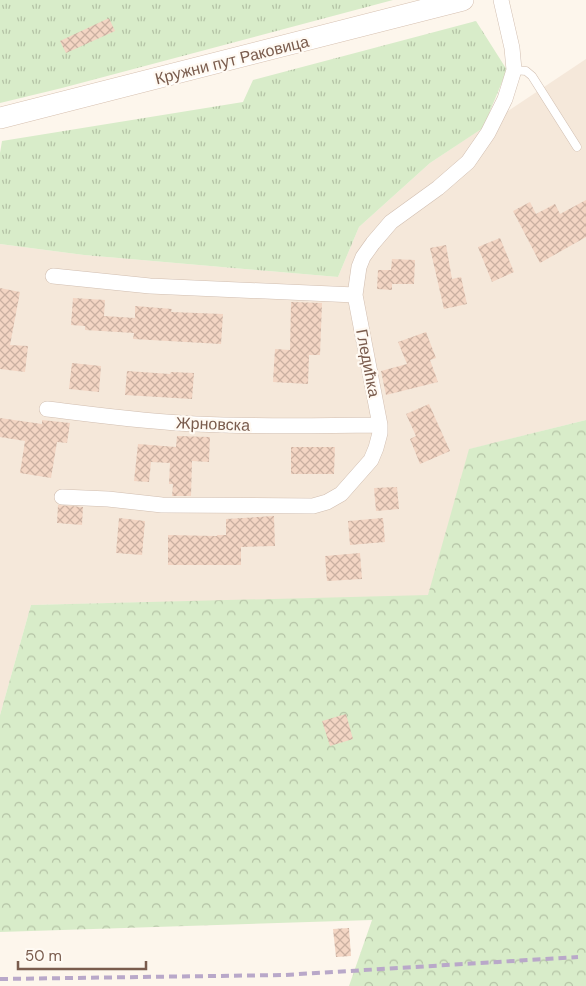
<svg xmlns="http://www.w3.org/2000/svg" width="586" height="986" font-family="'DM Sans',sans-serif">
  <defs>
    <pattern id="grass-tufts" width="24" height="20" patternUnits="userSpaceOnUse" patternTransform="scale(1.25)"><rect width="24" height="20" fill="#d8ecc9"/><path d="M3 7l-1-3M5 7V3M7 7l1-3M15 17l-1-3M17 17v-4M19 17l1-3" fill="none" stroke="#b4c2a5"/></pattern>
    <pattern id="forest-crowns" width="20" height="18" patternUnits="userSpaceOnUse" patternTransform="scale(1.25)"><rect width="20" height="18" fill="#d8ecc9"/><path d="M2 6a3 3 0 1 1 6 0M12 15a3 3 0 1 1 6 0" fill="none" stroke="#b4c2a5"/></pattern>
    <pattern id="building-cross-hatch" width="8" height="8" patternUnits="userSpaceOnUse" patternTransform="scale(1.25)"><rect width="8" height="8" fill="#f3d5c3"/><path d="M0 0l8 8M0 8l8-8" fill="none" stroke="#cab0a1"/></pattern>
  </defs>
  <rect width="100%" height="100%" fill="#fdf6ec"/>
  <path fill="#f5e8da" d="M586,59V420L470,449L429,596L31,605L0,715V244L84,255L338,277L359,227L430,163Z"/>
  <path fill="url(#grass-tufts)" d="M0,0H393L62,88L0,103Z
    M476,21L507,70L483,128L430,163L359,227L338,277L84,255L0,244V153L2,141L243,102L253,80Z"/>
  <path fill="url(#forest-crowns)" d="M586,420V986H349L372,920L0,932V715L31,605L428,595L469,449Z"/>
  <path fill="url(#building-cross-hatch)" d="M109,18L115,31L66,53L60,41Z
    M586,200V237L540,263L513,211L530,202L536,214L555,204L560,214Z
    M500,238L514,272L492,282L478,247Z
    M446,245L452,279L461,277L467,304L444,309L430,248Z
    M392,259L415,260L414,284H392V290L377,289L378,270H391Z
    M0,288L20,292L10,345L28,346L25,372L0,369Z
    M73,298L105,300L104,316L135,318V306L172,309L171,312L223,314L221,344L133,339L134,333L85,330V326L71,325Z
    M291,302L322,303L320,355H309L308,384L273,382L275,349L290,350Z
    M426,332L436,358L430,360L438,382L386,395L381,371L407,364L398,342Z
    M72,363L101,366L99,392L69,389Z
    M127,371L170,374L171,372L194,373L192,399L125,395Z
    M429,404L450,451L420,464L410,439L416,436L406,414Z
    M0,418L42,424V420L70,423L67,443L57,442L51,478L20,473L25,441L0,437Z
    M177,436L210,437L209,462L192,461L191,496H172L173,484H169L170,463L151,462L149,482L134,481L138,444L176,447Z
    M291,447H335L334,474H291Z
    M397,487L399,509L376,511L374,488Z
    M58,505L83,507L82,525L57,523Z
    M274,516L275,546L241,547V565H168V535L217,536V535H226V519Z
    M119,518L145,521L142,555L116,553Z
    M383,518L385,542L350,545L348,521Z
    M360,553L362,579L327,581L325,556Z
    M346,714L353,739L330,746L322,721Z
    M349,928L351,956L336,957L333,929Z"/>
  <g fill="none" stroke-linecap="round" stroke-linejoin="round">
    <g stroke="#d1beb0" stroke-width="9">
      <path id="lane" d="M514,70L526,71L532,76L577,147"/>
    </g>
    <g stroke="#d1beb0" stroke-width="16">
      <path id="street" d="M53,276L150,286L355,295
        M47,409C97,415 146,422 196,424C257,427 319,426 380,425
        M62,497L108,499L162,505L313,506L327,502L341,494L371,460L376,448L380,433V425L355,295L359,267L363,257L373,243L391,222L438,188L468,162L488,133L505,99L514,70L512,48L501,0"/>
    </g>
    <g stroke="#d6c0b0" stroke-width="22">
      <path id="secondary" d="M0,118L463,0"/>
    </g>
    <use href="#lane" stroke="#fff" stroke-width="8"/>
    <use href="#street" stroke="#fff" stroke-width="15"/>
    <use href="#secondary" stroke="#fff" stroke-width="21"/>
    <path stroke="#b9a8c9" stroke-width="4" stroke-dasharray="8 5" stroke-linecap="butt" d="M0,979L284,975L578,957"/>
  </g>
  <g text-anchor="middle" dominant-baseline="central" stroke-width="4.5" stroke-linejoin="round" paint-order="stroke">
    <g font-size="16" fill="#7a5c4d" stroke="#fffaf3">
      <text transform="translate(232 60) rotate(-14)">Кружни пут Раковица</text>
      <text transform="translate(368 363) rotate(79)">Гледићка</text>
      <text transform="translate(213 424) rotate(2)">Жрновска</text>
    </g>
  </g>
  <path d="M18 961v8h128v-8" fill="none" stroke="#7a5c4d" stroke-width="2.5"/>
  <text x="25" y="961" font-size="15" fill="#7a5c4d" stroke="#fffaf3" stroke-width="4" paint-order="stroke">50 m</text>
</svg>
